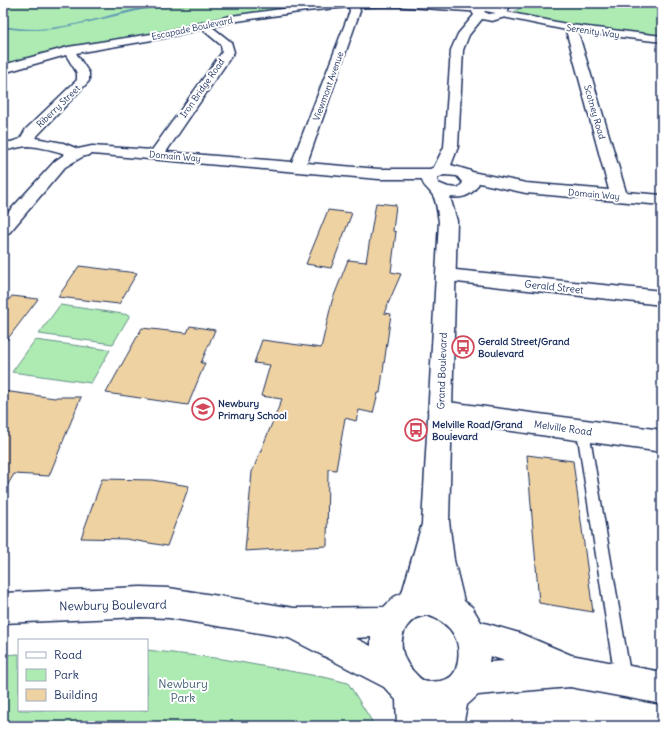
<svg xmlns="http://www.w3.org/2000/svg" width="665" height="729" font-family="Delius,sans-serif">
  <rect width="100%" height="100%" fill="#fff"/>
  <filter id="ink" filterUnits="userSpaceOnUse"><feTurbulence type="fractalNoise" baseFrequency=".025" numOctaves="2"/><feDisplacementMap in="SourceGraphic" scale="8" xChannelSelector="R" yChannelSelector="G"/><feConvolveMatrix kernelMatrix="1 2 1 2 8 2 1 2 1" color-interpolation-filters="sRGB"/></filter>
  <g filter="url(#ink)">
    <path fill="#adebb2" stroke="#648d88" d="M3,3H335C285,6 237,19 188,29C126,40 62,45 3,67Z
      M527,3H662V37L572,27L511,14Z
      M60,305L130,315L113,344L39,334Z
      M35,340L110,350L91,383L12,372Z
      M147,650L223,659L328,678L348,683L373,723L372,726H3V655L19,654V710H147Z"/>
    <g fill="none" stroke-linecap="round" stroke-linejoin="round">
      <path fill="#6198b4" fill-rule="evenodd" d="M184,3H191L141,10L90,22L55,29L37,30H20L3,28V26C14,28 25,29 36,29C72,28 106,15 141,8C155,5 169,5 184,3Z"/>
    </g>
    <path fill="#efd2a2" stroke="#1b2f5e" d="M376,203L396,205L393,231L396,232L391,272L401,274L384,313L391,314L380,393H378L373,413L359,410L356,421L345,418L336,470L328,469L327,546L245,551L252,472L282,399L261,396L270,365L254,363L262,340L321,348L332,301L348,260L366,262Z
      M328,210L352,213L331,268L306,264Z
      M79,266L112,270L137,273L119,304L58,297Z
      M12,296L38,299L3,345V307Z
      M190,326L215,330L201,363H205L188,405L106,393L142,328L187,333Z
      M3,391L55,398L57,397H81L49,476L14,474L3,493Z
      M527,455L573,461L593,612L539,603Z
      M102,479L152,480L189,486L167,546L126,539L81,538Z"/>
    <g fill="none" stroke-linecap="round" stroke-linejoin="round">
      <g stroke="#1b2f5e" stroke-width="3">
        <path id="service" d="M583,426L587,427L589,431L631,679L629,685L623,687L617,685L615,679L577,431L579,427Z"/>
      </g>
      <g stroke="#1b2f5e" stroke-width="3">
        <path id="minor" d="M324,3H438L482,6L487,9L482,12L393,6L359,7L360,11L307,163L379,169H432L438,171L440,174L438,177L432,179H379L92,154L82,157L65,167L9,233L3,234V218L55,161L65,154C54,150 40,147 28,146C21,146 12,150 3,150V142H11L20,139L26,129L77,80V73L66,55L3,73V65L68,47L164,32L231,16ZM349,7L350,11L292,162L166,152L234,52L231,42L212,27L231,22L306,11ZM202,29L221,45L222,52L152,150L92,146L78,149L63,143L35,138L89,81V73L76,53L164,38Z
          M502,11L571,25L662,36V42L578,32L626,192L662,195V205L526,193L461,179L459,176L461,173L467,171L526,183L609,190L566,30L498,16L497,14L498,12Z
          M446,269L662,291V305L439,280L436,275L439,270Z
          M440,401L662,430V452L440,421L432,418L428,411L432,404Z"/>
      </g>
      <g stroke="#1b2f5e" stroke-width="3">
        <path id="tertiary" d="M501,3H511L505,17L492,21L482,19L469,35L463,50L458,147L451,165L471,171L479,183C473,195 463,199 450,197L457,221L449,521L454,560L464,601L472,607L481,622L519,633L571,655L662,672V704L570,687L478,695L467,705L463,726H397L396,700L384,687L289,638L169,618L141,617L3,623V593L141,587L169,588L294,608L384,607L394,597L402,593L422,524L439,221C437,213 437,199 431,193C425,185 424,188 421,177L426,171L434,167L444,147L451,50L458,34L474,15L472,12C479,4 489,5 499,7ZM485,11L496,13L489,14L484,12ZM444,175L457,176L463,183L458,188L448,187L438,183L437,178ZM427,615C453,623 464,643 456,669C453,677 447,680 440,681C436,681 431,682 428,682C421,681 417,675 413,671C400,657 396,634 413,620C416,617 423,616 427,615ZM371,637V646L355,638ZM490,656L505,661L489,662Z"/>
      </g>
      <use href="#service" fill="#fff" fill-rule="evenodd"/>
      <use href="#minor" fill="#fff" fill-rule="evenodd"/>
      <use href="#tertiary" fill="#fff" fill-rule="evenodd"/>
    </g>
  </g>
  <defs>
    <g id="bus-ring" transform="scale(1.15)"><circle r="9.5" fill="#fff" stroke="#d1495b" stroke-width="1.5"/><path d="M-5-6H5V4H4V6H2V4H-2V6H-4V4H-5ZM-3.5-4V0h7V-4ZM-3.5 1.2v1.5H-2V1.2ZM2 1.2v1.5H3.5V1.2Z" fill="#d1495b"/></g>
    <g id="school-ring" transform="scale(1.15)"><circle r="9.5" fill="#fff" stroke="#d1495b" stroke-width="1.5"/><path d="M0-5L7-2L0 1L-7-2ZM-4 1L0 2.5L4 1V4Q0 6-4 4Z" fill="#d1495b"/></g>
  </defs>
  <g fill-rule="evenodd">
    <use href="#bus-ring" x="463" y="347"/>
    <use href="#school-ring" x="203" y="409"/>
    <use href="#bus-ring" x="416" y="430"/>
  </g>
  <g text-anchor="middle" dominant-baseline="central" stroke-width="4" stroke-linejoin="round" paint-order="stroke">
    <g font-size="9" fill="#1b2f5e" stroke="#fff">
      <text transform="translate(192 28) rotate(-12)">Escapade Boulevard</text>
      <text transform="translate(593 31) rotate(8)">Serenity Way</text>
      <text transform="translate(328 86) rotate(-70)">Viewmont Avenue</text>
      <text transform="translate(202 88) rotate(-55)">Iron Bridge Road</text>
      <text transform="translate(58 106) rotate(-44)">Riberry Street</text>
      <text transform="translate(595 112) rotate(74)">Scotney Road</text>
      <text transform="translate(175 156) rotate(5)">Domain Way</text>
      <text transform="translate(594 194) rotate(5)">Domain Way</text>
    </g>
    <g font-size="10" fill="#1b2f5e" stroke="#fff">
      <text transform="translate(554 287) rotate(6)">Gerald Street</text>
      <text transform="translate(442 371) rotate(-88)">Grand Boulevard</text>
      <text transform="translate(563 428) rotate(8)">Melville Road</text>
    </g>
    <g font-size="10" font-weight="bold" fill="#1b2f5e" stroke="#fff" text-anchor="start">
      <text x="478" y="341">Gerald Street/Grand<tspan x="478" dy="12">Boulevard</tspan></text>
      <text x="218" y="403">Newbury<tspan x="218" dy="12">Primary School</tspan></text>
      <text x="432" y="424">Melville Road/Grand<tspan x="432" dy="12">Boulevard</tspan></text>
    </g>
    <g font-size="12" fill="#1b2f5e" stroke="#fff">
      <text transform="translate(113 605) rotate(-1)">Newbury Boulevard</text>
    </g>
    <g font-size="12" fill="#405e73" stroke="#fff">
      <text x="183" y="683">Newbury<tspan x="183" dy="14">Park</tspan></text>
    </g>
  </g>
  <rect width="665" height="729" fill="none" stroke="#fff" stroke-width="16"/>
  <rect x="8" y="8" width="649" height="713" fill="none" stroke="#1b2f5e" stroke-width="1.5" filter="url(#ink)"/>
  <rect x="18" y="639" width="130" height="72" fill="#ffffff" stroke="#a4acbf"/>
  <rect x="26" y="652" width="20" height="6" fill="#ffffff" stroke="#a4acbf"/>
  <text x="54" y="659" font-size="12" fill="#1b2f5e">Road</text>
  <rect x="26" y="669" width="20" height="12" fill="#adebb2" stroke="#a4acbf"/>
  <text x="54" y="679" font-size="12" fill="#1b2f5e">Park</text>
  <rect x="26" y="689" width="20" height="12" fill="#efd2a2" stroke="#a4acbf"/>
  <text x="54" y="699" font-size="12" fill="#1b2f5e">Building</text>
</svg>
